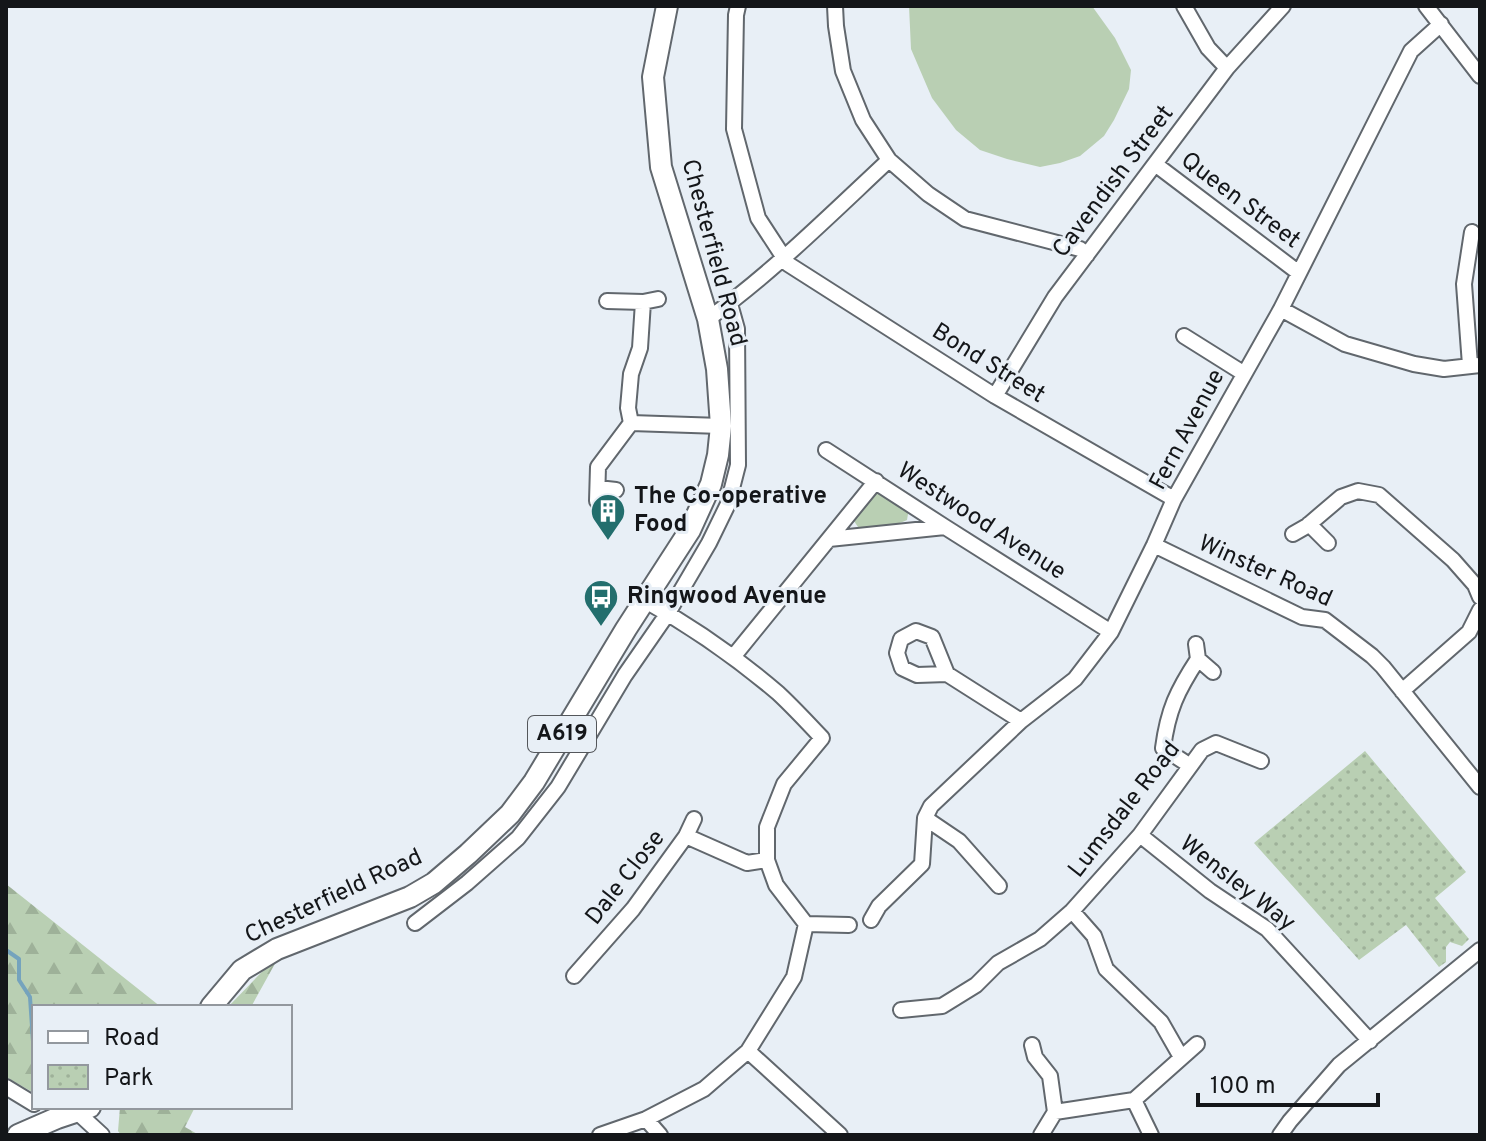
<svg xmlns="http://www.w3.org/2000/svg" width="1486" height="1141" font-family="Overpass,sans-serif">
  <defs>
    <pattern id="forest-firs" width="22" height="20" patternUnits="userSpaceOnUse" patternTransform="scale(2)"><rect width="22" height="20" fill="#b9cfb3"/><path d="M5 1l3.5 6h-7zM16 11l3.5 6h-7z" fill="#9eb199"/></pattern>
    <pattern id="park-dots" width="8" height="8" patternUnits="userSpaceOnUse" patternTransform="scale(2)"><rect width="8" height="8" fill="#b9cfb3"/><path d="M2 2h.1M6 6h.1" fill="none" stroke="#9eb199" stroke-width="1.8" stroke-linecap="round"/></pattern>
  </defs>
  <rect width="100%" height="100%" fill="#e8eff6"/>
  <path fill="#b9cfb3" d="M909,6H1092L1115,38L1131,70L1129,89L1114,120L1104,136L1080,156L1060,163L1040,167L1007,159L980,150L956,130L932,98L911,49Z
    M881,492L907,507L908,514L907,520C899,524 873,531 864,530C858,529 857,525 854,521L859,510L874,493Z"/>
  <path fill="url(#forest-firs)" d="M6,884L161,1007H34V1093L6,1077Z
    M282,951L251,1007H228Z
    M120,1107H195L185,1127L199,1135H121L118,1131Z"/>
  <path fill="url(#park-dots)" d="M1365,751L1466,872L1435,898L1469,939L1462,946L1450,942L1446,947V962L1439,967L1406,925L1359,960L1254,843Z"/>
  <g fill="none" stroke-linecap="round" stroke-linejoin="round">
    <path stroke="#75a3bd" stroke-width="4" d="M6,950L19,959V980L30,997L34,1056"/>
    <g stroke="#61676d" stroke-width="18">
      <path id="minor" d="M738,6L736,15L734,129L758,218L788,264L995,396L1174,499
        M835,6L836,26L843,71L863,120L889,160L928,194L965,219L1080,249L1087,255
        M1184,6L1208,48L1227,68
        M1426,6L1480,76
        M1155,164L1299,273
        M607,301L643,302L658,299
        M1281,309L1345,344L1414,364L1444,369L1480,365
        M708,319C773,272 830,215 889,160
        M1184,336L1243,373
        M1470,365L1464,284L1472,232
        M995,396L1055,297L1227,68L1283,6
        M631,423L628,408L631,374L640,348L643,302
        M631,423L721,426
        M826,450L945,527L1111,632
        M598,488L616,490
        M597,501L598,467L631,423
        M1309,524L1328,543
        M1293,534L1307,526L1341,497L1358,491L1379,495L1453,560L1475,585L1480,597
        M829,539L945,527
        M1154,545L1302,617L1325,620L1372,656L1383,667L1480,787
        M644,600C691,626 737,658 778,693C793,707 808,723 822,738L784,784L767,827V860L776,885L806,924L849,925
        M1196,644L1198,659L1213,672
        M733,657L876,481
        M947,674L932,637L916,631L901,639L897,653L902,668L917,675L947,674L1021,721
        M1402,691L1469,632L1480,610
        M1189,765L1163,748C1168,710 1177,691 1198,659
        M925,818L959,841L999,886
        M1140,835L1210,891L1267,929L1370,1041
        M686,836L694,819
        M1072,911L1094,936L1106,969L1161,1022L1181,1057
        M871,920L879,906L922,864L925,818L931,806L1021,721L1075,679L1111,632L1154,545L1174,499L1281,309L1411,51L1441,24
        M415,923L467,883L518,838L558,787L625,675L668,613L709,543L728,504L738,465L737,329L730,304
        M574,976L633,909L686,836L747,863L767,860
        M901,1010L942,1006L976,985L998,963L1040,939L1072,911L1140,835L1202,750L1216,743L1261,761
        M1032,1045L1035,1057L1050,1076L1055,1112L1134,1100L1197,1044
        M748,1051L840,1135
        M6,1087L34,1104
        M1134,1100L1151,1135
        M77,1112L102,1135
        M646,1119L660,1135
        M600,1135L646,1119L704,1089L748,1051L794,977L806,924
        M1041,1135L1055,1112
        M1280,1135L1290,1121L1339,1065L1480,950"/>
    </g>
    <g stroke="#61676d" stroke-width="24">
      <path id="highway" d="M211,1007L242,970L277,949L410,897L434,883L468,854L510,814L534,782L626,629L690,530L711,484L718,455L721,426L717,369L708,319L661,167L653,77L667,6
        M18,1135L57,1118L90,1107"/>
    </g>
    <use href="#minor" stroke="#fff" stroke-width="14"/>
    <use href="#highway" stroke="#fff" stroke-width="20"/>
  </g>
  <defs>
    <g id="building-pin" transform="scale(1.8)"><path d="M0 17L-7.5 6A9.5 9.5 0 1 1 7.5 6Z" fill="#236e6d" stroke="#e8eff6"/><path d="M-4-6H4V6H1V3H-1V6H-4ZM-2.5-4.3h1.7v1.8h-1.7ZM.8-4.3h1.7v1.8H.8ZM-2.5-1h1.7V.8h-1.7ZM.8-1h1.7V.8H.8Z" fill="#fff"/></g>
    <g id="bus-pin" transform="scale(1.8)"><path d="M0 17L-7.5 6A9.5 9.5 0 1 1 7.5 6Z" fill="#236e6d" stroke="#e8eff6"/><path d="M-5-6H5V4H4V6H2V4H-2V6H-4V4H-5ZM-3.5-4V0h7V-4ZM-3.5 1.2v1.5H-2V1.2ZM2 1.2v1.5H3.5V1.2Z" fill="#fff"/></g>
  </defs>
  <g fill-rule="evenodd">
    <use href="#building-pin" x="608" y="511"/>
    <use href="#bus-pin" x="601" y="597"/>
  </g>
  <g text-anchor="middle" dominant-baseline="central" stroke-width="6" stroke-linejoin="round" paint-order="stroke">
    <rect fill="#e8eff6" stroke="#54575b" stroke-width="2" x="528" y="716" width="68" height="36" rx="6"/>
    <g font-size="22" font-weight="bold" fill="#141619">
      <text x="562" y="734">A619</text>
    </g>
    <g font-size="24" fill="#141619" stroke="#e8eff6">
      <text transform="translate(1114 182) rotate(-53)">Cavendish Street</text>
      <text transform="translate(1240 201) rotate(37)">Queen Street</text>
      <text transform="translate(713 253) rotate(75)">Chesterfield Road</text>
      <text transform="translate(988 364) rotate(32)">Bond Street</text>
      <text transform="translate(1188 430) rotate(-62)">Fern Avenue</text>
      <text transform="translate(981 522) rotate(33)">Westwood Avenue</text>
      <text transform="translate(1265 572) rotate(24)">Winster Road</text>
      <text transform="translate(1125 810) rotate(-52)">Lumsdale Road</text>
      <text transform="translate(626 878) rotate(-52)">Dale Close</text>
      <text transform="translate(1237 884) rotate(38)">Wensley Way</text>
      <text transform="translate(334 897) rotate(-25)">Chesterfield Road</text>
    </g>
    <g font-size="24" font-weight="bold" fill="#141619" stroke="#e8eff6" text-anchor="start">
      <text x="634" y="497">The Co-operative<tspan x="634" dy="28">Food</tspan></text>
      <text x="627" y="597">Ringwood Avenue</text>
    </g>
  </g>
  <rect width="1486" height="1141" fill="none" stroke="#141619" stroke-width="16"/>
  <rect x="32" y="1005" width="260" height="104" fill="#e8eff6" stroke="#93989e" stroke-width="2"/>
  <rect x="48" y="1031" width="40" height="12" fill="#ffffff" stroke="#93989e" stroke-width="2"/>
  <text x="104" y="1045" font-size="24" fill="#141619">Road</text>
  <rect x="48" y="1065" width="40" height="24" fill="url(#park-dots)" stroke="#93989e" stroke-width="2"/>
  <text x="104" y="1085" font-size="24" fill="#141619">Park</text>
  <path d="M1198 1093v12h180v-12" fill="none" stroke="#141619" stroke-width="4"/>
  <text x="1210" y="1093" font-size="24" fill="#141619" stroke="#e8eff6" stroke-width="6" paint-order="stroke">100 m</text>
</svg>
